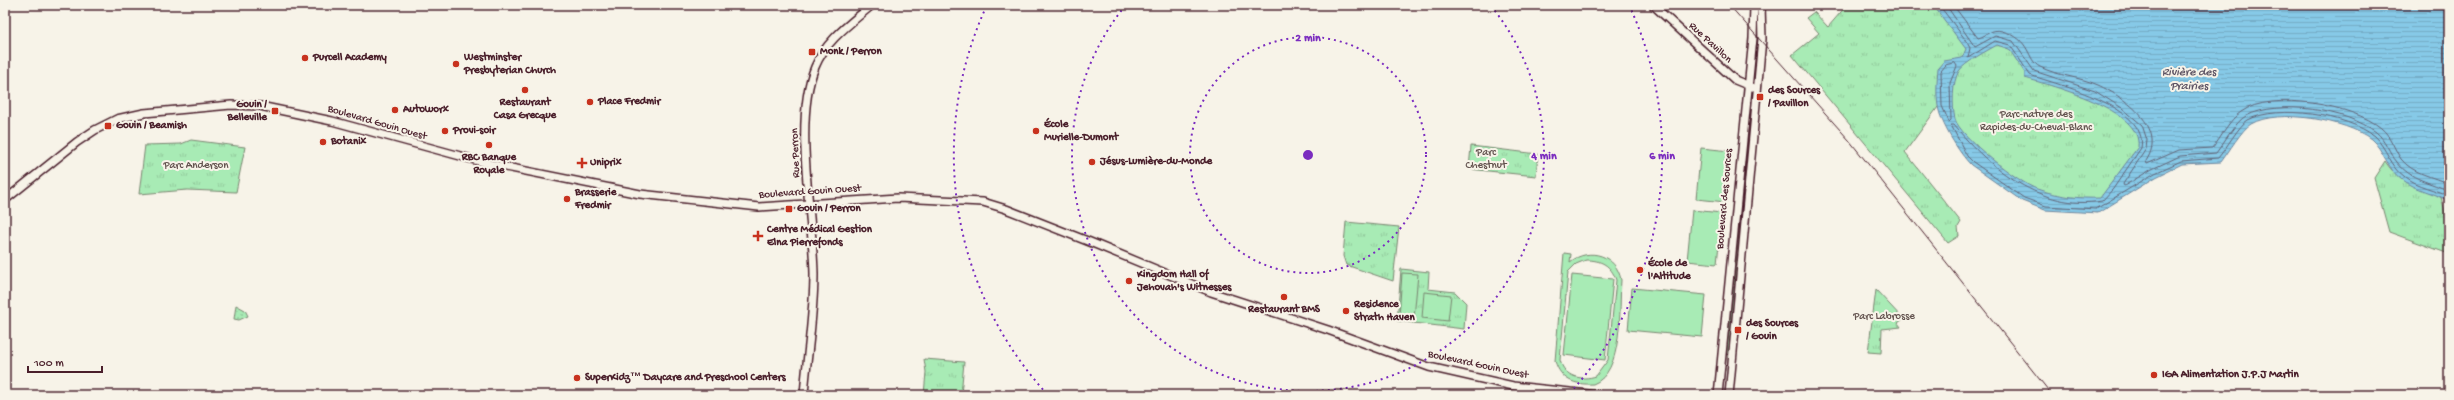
<svg xmlns="http://www.w3.org/2000/svg" width="2454" height="400" font-family="'Gochi Hand',sans-serif">
  <defs>
    <pattern id="grass-dots" width="8" height="8" patternUnits="userSpaceOnUse"><rect width="8" height="8" fill="#a8ebb5"/><path d="M2 2h.1M6 6h.1" fill="none" stroke="#92c99c" stroke-width="1.8" stroke-linecap="round"/></pattern>
    <pattern id="park-tufts" width="24" height="20" patternUnits="userSpaceOnUse"><rect width="24" height="20" fill="#a8ebb5"/><path d="M3 7l-1-3M5 7V3M7 7l1-3M15 17l-1-3M17 17v-4M19 17l1-3" fill="none" stroke="#92c99c"/></pattern>
    <pattern id="water-rules" width="6" height="5" patternUnits="userSpaceOnUse"><rect width="6" height="5" fill="#86c9e7"/><path d="M0 2.5h6" fill="none" stroke="#75acc6"/></pattern>
  </defs>
  <rect width="100%" height="100%" fill="#f7f3e8"/>
  <filter id="ink" filterUnits="userSpaceOnUse"><feTurbulence type="fractalNoise" baseFrequency=".025" numOctaves="2"/><feDisplacementMap in="SourceGraphic" scale="8" xChannelSelector="R" yChannelSelector="G"/><feConvolveMatrix kernelMatrix="1 2 1 2 8 2 1 2 1" color-interpolation-filters="sRGB"/></filter>
  <g filter="url(#ink)">
    <path fill="url(#grass-dots)" stroke="#798570" d="M1745,155L1747,171L1736,285L1733,284Z
      M1733,287H1736L1729,363L1727,350Z
      M236,305L245,310L248,316L239,320L234,319Z"/>
    <path fill="url(#park-tufts)" stroke="#798570" d="M1847,5H1980L2167,124L2103,204L2041,200L1964,143L1947,101L1938,107L1905,152L1961,222L1958,227L1959,236L1948,243L1792,55L1819,33L1806,18L1814,12L1828,27Z
      M191,140L245,147L236,192L187,190L139,194L145,145L181,144Z
      M1471,146L1538,154L1536,176L1469,169Z
      M2385,161C2399,183 2418,187 2441,197L2449,229V254L2389,232L2374,178Z
      M1346,222L1399,227L1393,281L1346,265L1343,256Z
      M1401,269L1429,272L1428,289L1455,292L1466,303L1464,329L1397,321Z
      M1876,290L1903,319L1898,323L1901,327L1882,329L1881,353L1868,352Z
      M924,359L964,362L961,395H924L926,372Z"/>
    <path fill="#a8ebb5" stroke="#798570" fill-rule="evenodd" d="M1701,148L1730,151L1726,202L1696,199Z
      M1692,210L1722,213L1717,264L1687,261Z
      M1564,253L1571,254L1570,262C1590,246 1617,256 1621,280C1619,308 1624,373 1593,384C1574,385 1561,380 1555,361ZM1586,260C1601,260 1611,265 1616,280L1608,360L1596,376C1581,381 1564,377 1560,360L1568,272L1576,264Z
      M1402,273L1418,274L1414,318L1399,317Z
      M1572,275L1613,279L1605,360L1564,355Z
      M1632,288L1706,295L1702,337L1628,330Z
      M1424,292L1451,295L1448,321L1422,318Z"/>
    <path fill="url(#water-rules)" stroke="#6e859c" fill-rule="evenodd" d="M1933,5H2449V201C2434,193 2415,190 2402,180C2387,169 2384,150 2371,139C2346,120 2278,108 2251,124C2242,129 2228,153 2221,162L2182,164L2156,177L2098,213L2045,210L2022,201L1971,165C1959,153 1940,122 1938,106C1936,93 1937,81 1938,68L1944,61L1962,58L1966,49ZM1997,45L2009,49L2025,73V78C2052,86 2143,109 2138,147L2100,198C2080,199 2057,196 2037,189C2019,183 1960,137 1955,119C1952,106 1952,82 1959,71C1964,63 1988,50 1997,45Z"/>
    <g fill="none" stroke-linecap="round" stroke-linejoin="round">
      <path stroke="#626376" stroke-width="1" d="M1939,5L1965,39L1970,48L1968,58L1995,41L2010,45L2030,75C2058,85 2149,106 2141,148L2113,189L2102,201C2042,211 1990,169 1954,125H1951L1967,156L1973,162L2024,198L2046,206L2096,209L2155,173L2181,161L2218,158C2226,149 2239,125 2248,120C2278,104 2348,115 2374,136C2387,148 2390,166 2405,177C2417,187 2435,189 2449,196
        M1946,5L1975,47L1995,36L2013,41L2034,71L2095,91L2122,108L2142,125L2147,140L2146,149L2123,184L2124,186L2152,169L2180,156L2216,153C2223,144 2236,121 2246,116C2279,99 2347,110 2376,132C2386,140 2389,153 2397,162C2410,180 2431,182 2449,191
        M1953,5L1978,38C1987,36 1991,28 2002,31C2032,39 2026,60 2040,67C2058,76 2080,77 2098,85C2126,98 2168,128 2146,161L2147,164L2179,150L2212,148C2221,137 2229,120 2241,112C2271,90 2354,105 2381,128C2391,136 2394,149 2401,159C2413,174 2432,176 2449,184
        M1955,63L1957,66L1950,83L1951,120L1949,122L1942,106L1941,71L1946,65Z"/>
      <g stroke="#4a1f2b" stroke-width="10">
        <path id="tertiary" d="M1653,5L1735,80L1752,87
          M5,200L77,142L95,130L117,119L144,113L231,105L260,106L332,121L486,163L640,194L759,207L898,198L983,202L1006,209L1090,242L1211,292L1328,330L1429,367L1513,386L1598,395
          M804,395C807,355 814,314 814,274C813,215 793,120 815,67C826,40 851,23 872,5
          M1718,395L1753,38L1754,5
          M1729,395L1762,39L1761,5"/>
      </g>
      <use href="#tertiary" stroke="#f7f3e8" stroke-width="7"/>
      <path stroke="#4a1f2b" stroke-width="1" d="M1729,5L1849,140L2052,395"/>
    </g>
  </g>
  <g fill="none" stroke="#7b2cbf" stroke-width="2" stroke-dasharray="2 4">
    <circle cx="1308" cy="155" r="118"/>
    <path d="M1491 6A236 236 0 1 1 1125 6"/>
    <path d="M1047 394A354 354 0 0 1 987 5M1629 5A354 354 0 0 1 1569 394"/>
  </g>
  <g fill="#c8321e" stroke="#f7f3e8" stroke-width="1.5">
    <rect x="808" y="48" width="8" height="8" rx="2"/>
    <circle cx="305" cy="58" r="4"/>
    <circle cx="456" cy="64" r="4"/>
    <circle cx="525" cy="90" r="4"/>
    <rect x="1756" y="93" width="8" height="8" rx="2"/>
    <circle cx="590" cy="102" r="4"/>
    <circle cx="395" cy="110" r="4"/>
    <rect x="271" y="107" width="8" height="8" rx="2"/>
    <rect x="104" y="122" width="8" height="8" rx="2"/>
    <circle cx="445" cy="131" r="4"/>
    <circle cx="1036" cy="131" r="4"/>
    <circle cx="323" cy="142" r="4"/>
    <circle cx="489" cy="145" r="4"/>
    <circle cx="1092" cy="162" r="4"/>
    <path d="M580 157h4v4h4v4h-4v4h-4v-4h-4v-4h4z"/>
    <circle cx="567" cy="199" r="4"/>
    <rect x="785" y="205" width="8" height="8" rx="2"/>
    <path d="M756 230h4v4h4v4h-4v4h-4v-4h-4v-4h4z"/>
    <circle cx="1640" cy="270" r="4"/>
    <circle cx="1129" cy="281" r="4"/>
    <circle cx="1284" cy="297" r="4"/>
    <circle cx="1346" cy="311" r="4"/>
    <rect x="1734" y="326" width="8" height="8" rx="2"/>
    <circle cx="2154" cy="375" r="4"/>
    <circle cx="577" cy="378" r="4"/>
  </g>
  <g text-anchor="middle" dominant-baseline="central" stroke-width="4" stroke-linejoin="round" paint-order="stroke">
    <g font-size="11" fill="#4a1f2b" stroke="#f7f3e8">
      <text transform="translate(1710 43) rotate(43)">Rue Pavillon</text>
      <text transform="translate(377 123) rotate(16)">Boulevard Gouin Ouest</text>
      <text transform="translate(796 153) rotate(-92)">Rue Perron</text>
      <text transform="translate(810 192) rotate(-4)">Boulevard Gouin Ouest</text>
      <text transform="translate(1725 199) rotate(-85)">Boulevard des Sources</text>
      <text transform="translate(1478 365) rotate(12)">Boulevard Gouin Ouest</text>
    </g>
    <g font-size="11" font-weight="bold" fill="#4a1f2b" stroke="#f7f3e8" text-anchor="start">
      <text x="820" y="52">Monk / Perron</text>
      <text x="313" y="58">Purcell Academy</text>
      <text x="464" y="58">Westminster<tspan x="464" dy="13">Presbyterian Church</tspan></text>
      <text x="1768" y="91">des Sources<tspan x="1768" dy="13">/ Pavillon</tspan></text>
      <text x="598" y="102">Place Fredmir</text>
      <text x="525" y="103" text-anchor="middle">Restaurant<tspan x="525" dy="13">Casa Grecque</tspan></text>
      <text x="267" y="105" text-anchor="end">Gouin /<tspan x="267" dy="13">Belleville</tspan></text>
      <text x="403" y="110">Autoworx</text>
      <text x="1044" y="125">École<tspan x="1044" dy="13">Murielle-Dumont</tspan></text>
      <text x="116" y="126">Gouin / Beamish</text>
      <text x="453" y="131">Provi-soir</text>
      <text x="331" y="142">Botanix</text>
      <text x="489" y="158" text-anchor="middle">RBC Banque<tspan x="489" dy="13">Royale</tspan></text>
      <text x="1100" y="162">Jésus-Lumière-du-Monde</text>
      <text x="590" y="163">Uniprix</text>
      <text x="575" y="193">Brasserie<tspan x="575" dy="13">Fredmir</tspan></text>
      <text x="797" y="209">Gouin / Perron</text>
      <text x="767" y="230">Centre Médical Gestion<tspan x="767" dy="13">Elna Pierrefonds</tspan></text>
      <text x="1648" y="264">École de<tspan x="1648" dy="13">l'Altitude</tspan></text>
      <text x="1137" y="275">Kingdom Hall of<tspan x="1137" dy="13">Jehovah's Witnesses</tspan></text>
      <text x="1354" y="305">Residence<tspan x="1354" dy="13">Strath Haven</tspan></text>
      <text x="1284" y="310" text-anchor="middle">Restaurant BMS</text>
      <text x="1746" y="324">des Sources<tspan x="1746" dy="13">/ Gouin</tspan></text>
      <text x="2162" y="375">IGA Alimentation J.P.J Martin</text>
      <text x="585" y="378">SuperKidz™ Daycare and Preschool Centers</text>
    </g>
    <g font-size="11" fill="#62524e" stroke="#f7f3e8">
      <text x="2036" y="115">Parc-nature des<tspan x="2036" dy="13">Rapides-du-Cheval-Blanc</tspan></text>
      <text x="1486" y="153">Parc<tspan x="1486" dy="13">Chestnut</tspan></text>
      <text x="196" y="166">Parc Anderson</text>
      <text x="1884" y="317">Parc Labrosse</text>
    </g>
    <g font-size="12" font-style="italic" fill="#5c5263" stroke="#f7f3e8">
      <text x="2189" y="73">Rivière des<tspan x="2189" dy="14">Prairies</tspan></text>
    </g>
  </g>
  <circle cx="1308" cy="155" r="6" fill="#7b2cbf" stroke="#f7f3e8" stroke-width="2"/>
  <g font-size="12" text-anchor="middle" font-weight="bold" fill="#7b2cbf" stroke="#f7f3e8" stroke-width="4" stroke-linejoin="round" paint-order="stroke">
    <text x="1308" y="41">2 min</text>
    <text x="1544" y="159">4 min</text>
    <text x="1662" y="159">6 min</text>
  </g>
  <rect width="2454" height="400" fill="none" stroke="#f7f3e8" stroke-width="20"/>
  <rect x="10" y="10" width="2434" height="380" fill="none" stroke="#4a1f2b" stroke-width="1.5" filter="url(#ink)"/>
  <path d="M28 366v6h74v-6" fill="none" stroke="#4a1f2b" stroke-width="2"/>
  <text x="34" y="366" font-size="12" fill="#4a1f2b" stroke="#f7f3e8" stroke-width="3" paint-order="stroke">100 m</text>
</svg>
